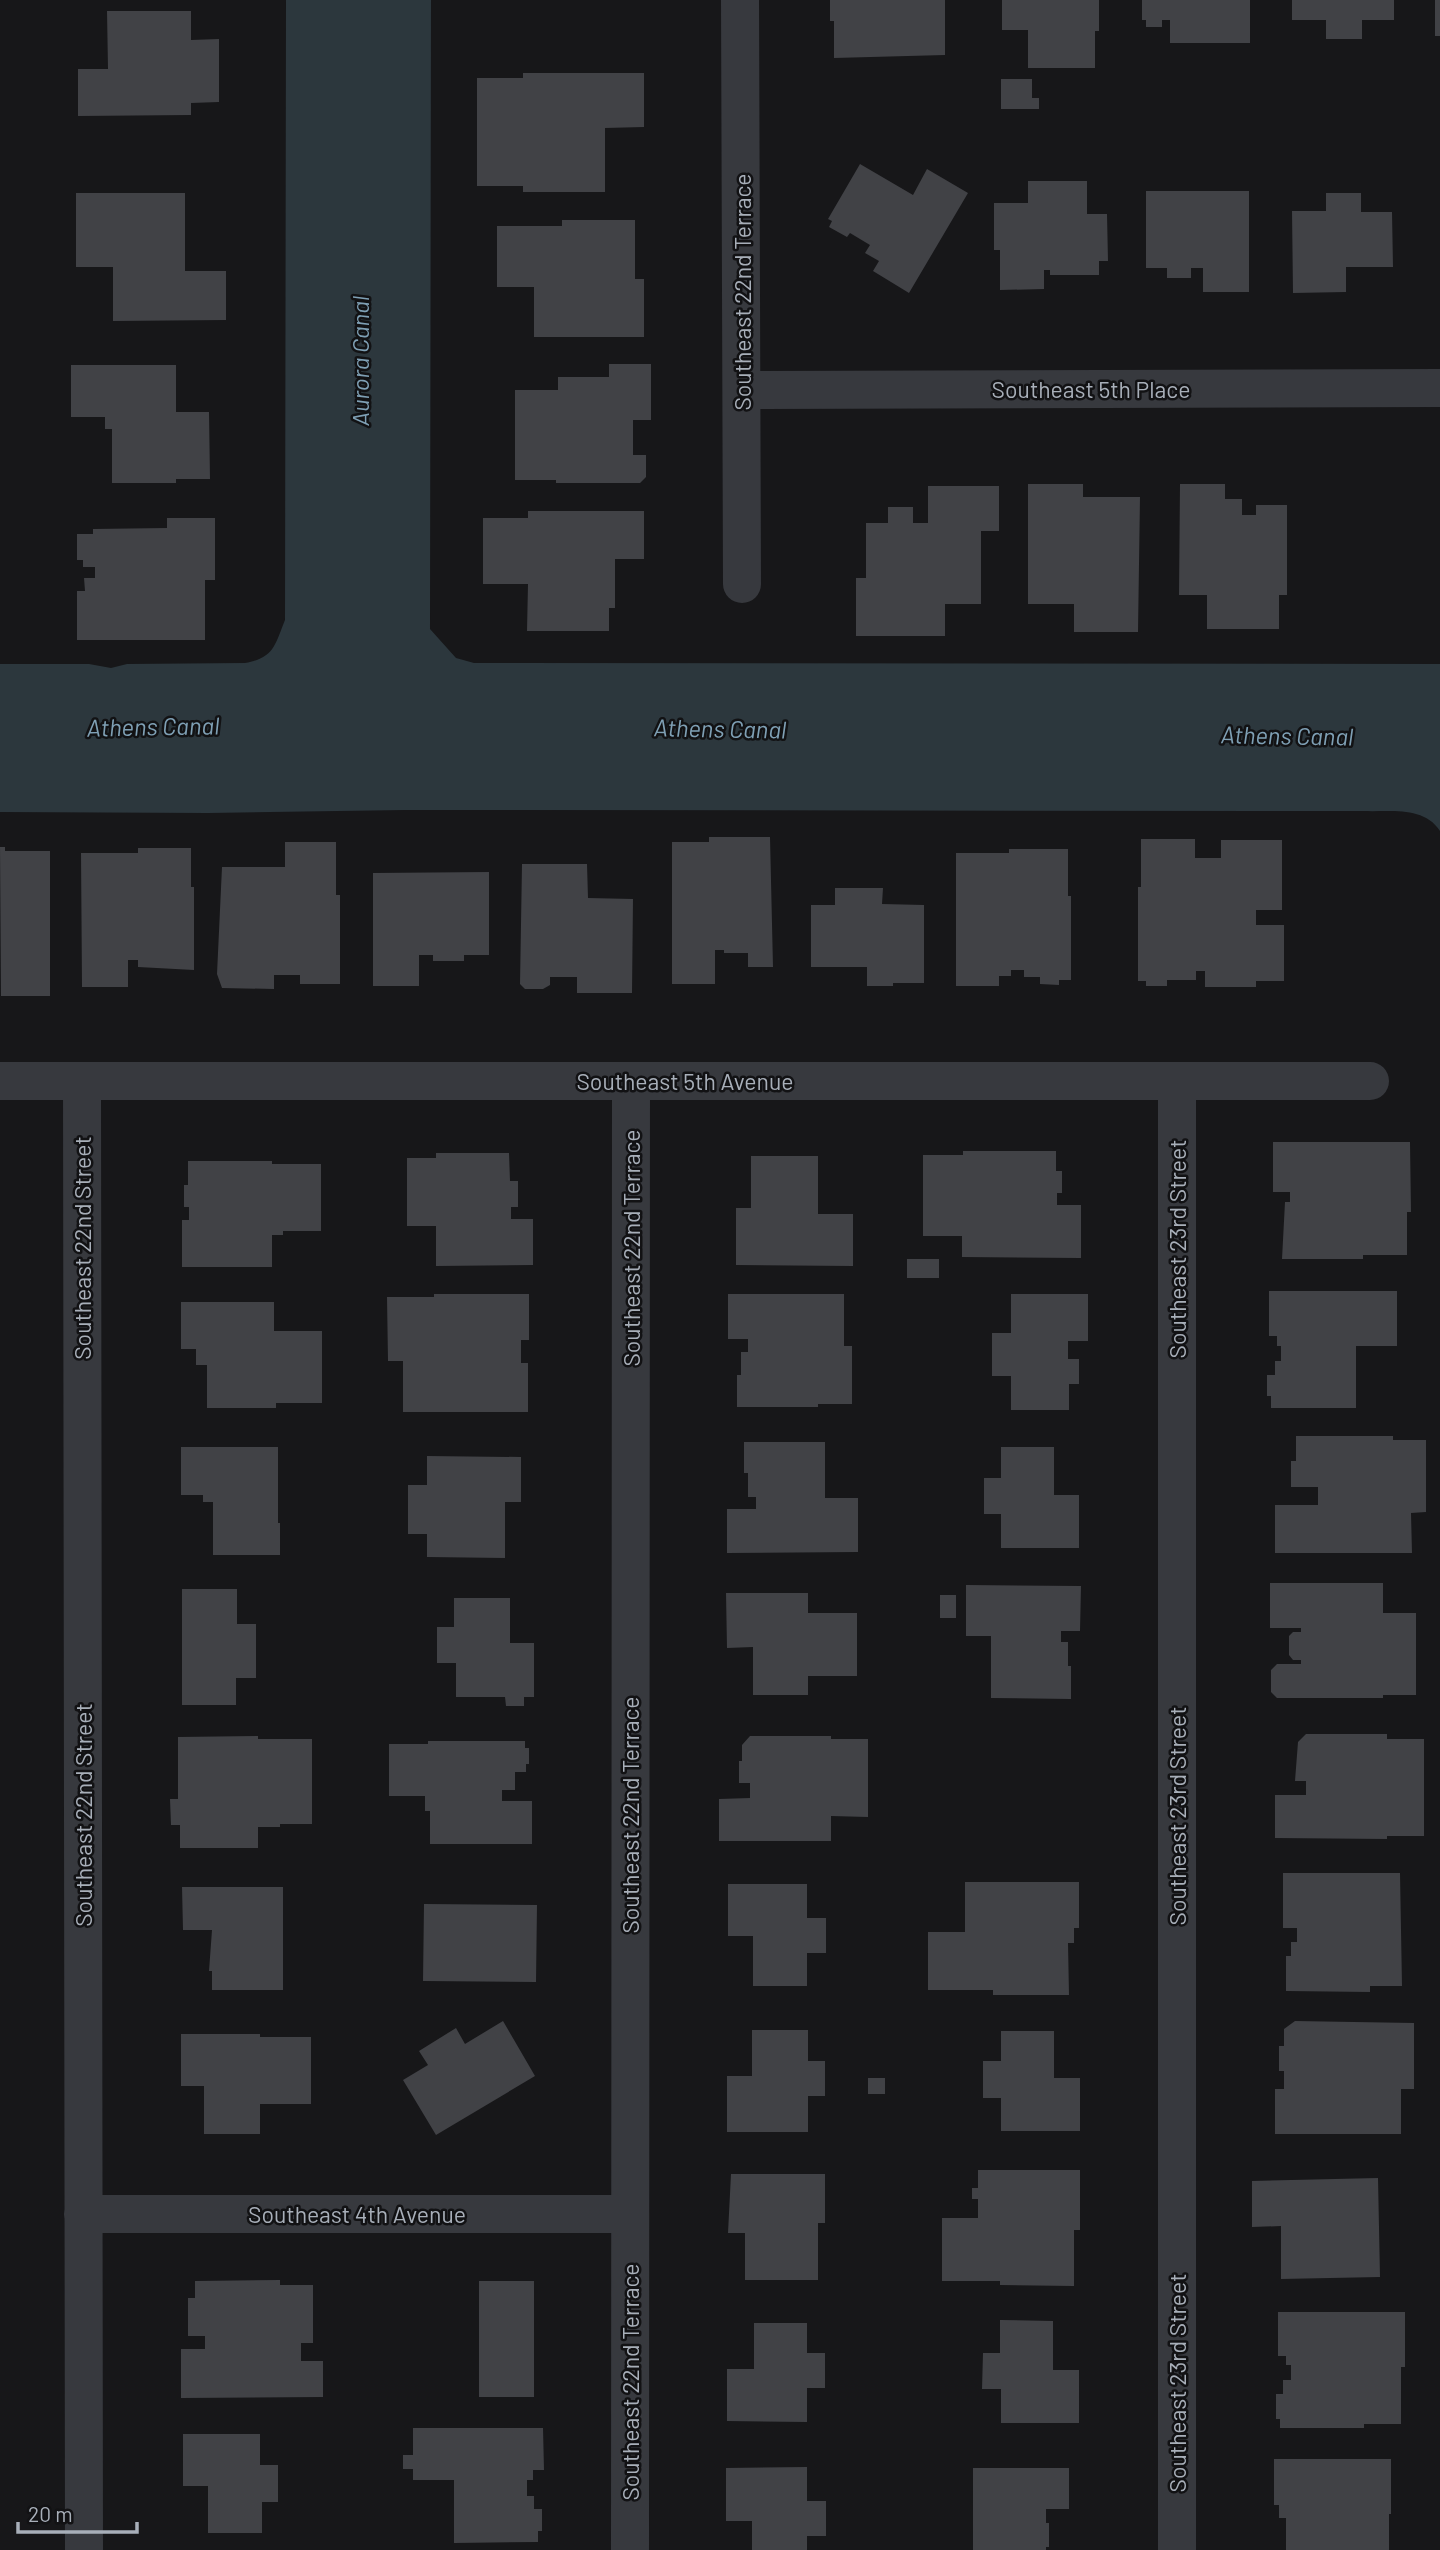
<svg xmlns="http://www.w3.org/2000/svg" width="1440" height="2550" font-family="Barlow,sans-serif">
  <rect width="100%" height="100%" fill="#171719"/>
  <path fill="#2c373d" d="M286,0H431L430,629L456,658L474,663L1440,664V831C1424,806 1391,812 1364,811L405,810L208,813L0,812V664H89L111,668L127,664L245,663C274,658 275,645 285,620Z"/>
  <path fill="#414246" d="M830,0H945V55L834,58V21H830Z
    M1002,0H1099V31H1095V68H1028V30H1002Z
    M1142,0H1250V43H1170V20H1162V27H1146V20H1142Z
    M1292,0H1394V20H1362V39H1326V20H1292Z
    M1435,0H1440V36H1435Z
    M107,11H191V40L219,39V102L191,103V115L78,116V69H108Z
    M523,73H644V127L605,128V192H523V186H477V78H523Z
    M1001,79H1032V98H1039V109H1001Z
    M860,164L913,195L927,169L968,193L909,293L873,271L879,261L865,253L870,245L850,233L847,237L829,227L832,221L828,219Z
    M1028,181H1087V214H1107L1108,261H1099V275H1050V270H1044V289L1000,290V250H994V203H1028Z
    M1146,191H1249V292H1203V268H1191V278H1167V268H1146Z
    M76,193H185V271H226V320L113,321V267H76Z
    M1326,193H1361V212H1392L1393,267H1346V292L1293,293L1292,211H1326Z
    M562,220H635V279H644V337H534V287H497V226H562Z
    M609,364H651V420H633V455H646V477L640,483H556V480H515V390H558V377H609Z
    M71,365H176V412H209L210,479H176V483H112V429H105V417H71Z
    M1028,484H1083V497H1140L1138,632H1074V604H1028Z
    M1180,484H1225V499H1242V515H1256V505H1287V595H1279V629H1207V595H1179Z
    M928,486H999V531H981V604H945V636H856V578H866V523H888V507H913V523H928Z
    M528,511H644V559H615V608H609V631H527L528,584H483V518H528Z
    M167,518H215V580H205V640H77V591H85L84,578H95V567H83V560H77V534H93V529L167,528Z
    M709,837H770L773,967H748V953H724V950H715V984H672V842H709Z
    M1141,839H1195V858H1221V840H1282V910H1256V925H1284V981H1256V987H1205V971H1196V980H1167V986H1146V981H1138V887H1141Z
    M285,842H336V895H340V984H300V975H274V989L222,988L217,974L222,867H285Z
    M0,847H5V851H50V996H1Z
    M138,848H191V887H194V970L138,967V960H128V987H82L81,853H138Z
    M1009,849H1068V896H1071V980H1059V985L1040,984V977H1024V970H1011V976H999V986H956V853H1009Z
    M522,864H587L588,898L633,899L632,993H577V977H550V985L543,989H525L520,984Z
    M489,872V955H464V961H433V955H419V986H373V873Z
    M835,888H883L882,904L924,905V983H893V986H867V967H811V905H835Z
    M1273,1142H1410L1411,1212H1407V1255H1363V1259H1282L1285,1202H1290V1192H1273Z
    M963,1151H1056V1171H1062V1193H1057V1205H1081V1258L962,1257V1236H923V1155H963Z
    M436,1153H509L510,1181H518V1207H511V1219H533V1265L436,1266V1226H407V1158H436Z
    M751,1156H818V1214H853V1266L736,1265V1208H751Z
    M188,1161H272V1164H321V1231H283V1235H272V1267H182V1220H189V1207H184V1185H188Z
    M907,1259H939V1278H907Z
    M1269,1291H1397V1346H1356V1408H1271V1396H1267V1375H1275V1361H1281V1346H1277V1336H1269Z
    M434,1294H529V1340H521V1363H528V1412H403V1361H388L387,1297H434Z
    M728,1294H844V1346H852V1404H818V1407H737V1375H741V1352H748V1339H728Z
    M1011,1294H1088V1341H1068V1359H1079V1384H1069V1410H1011V1376H992V1333H1011Z
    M181,1302H274V1331H322V1403H276V1408H207V1365H196V1349H181Z
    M1296,1436H1393V1440H1426V1512L1411,1513L1412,1553H1275V1505H1318V1487H1291V1461H1296Z
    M744,1442H825V1498H858V1552L727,1553V1509H756V1497H748V1473H744Z
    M181,1447H278V1523H280V1555H213V1502H203V1495H181Z
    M1001,1447H1054V1495H1079V1548H1001V1514H984V1478H1001Z
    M427,1456L521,1457V1502H505V1558L427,1557V1534H408V1485H427Z
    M1270,1583H1383V1613H1416V1695H1383V1698H1277L1271,1692V1670L1277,1664H1301V1660H1293L1289,1655V1636L1293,1632H1301V1628H1270Z
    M966,1585L1081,1586L1080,1631H1061V1642H1068V1666H1071V1699L991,1698V1636H966Z
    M182,1589H237V1624H256V1678H236V1705H182Z
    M726,1593H808V1613H857V1676H808V1695H753V1647L727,1648Z
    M940,1595H956V1618H940Z
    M454,1598H510V1643H534V1697H524V1706H506L505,1697H456V1663H437V1627H454Z
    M1306,1734H1387V1739H1424V1836H1387V1839L1275,1838V1795H1306V1781H1295L1298,1742Z
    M258,1736V1739H312V1824H280V1827H258V1848H180V1825H171L170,1799H178V1737Z
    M750,1736H831V1739H868V1817L831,1816V1841H719V1799L750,1798V1783H739V1761H742V1745Z
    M428,1741H525V1748H529V1764H526V1772H515V1790H502V1801H532V1844H430V1811H425V1796H389V1744H428Z
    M1283,1873H1400L1402,1986H1370V1992L1286,1991V1956H1291V1942H1297V1928H1283Z
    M965,1882H1079V1928H1074V1943H1068L1069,1995H993V1990H928V1932H965Z
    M728,1884H807V1918H826V1953H807V1986H753V1936H728Z
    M182,1887H283V1990H212V1971H209L212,1930H183Z
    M424,1904L537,1905L536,1982L423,1981Z
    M503,2021L535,2076L436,2135L403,2080L428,2065L419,2051L456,2028L465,2044Z
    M1295,2021L1414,2023V2089H1401V2134H1275V2089H1284V2071H1279V2046H1284V2029Z
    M752,2030H808V2061H825V2096H808V2132H727V2076H752Z
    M1001,2031H1054V2078H1080V2131H1001V2098H983V2061H1001Z
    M181,2034H260V2037H311V2104H260V2134H204V2086H181Z
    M868,2078H885V2094H868Z
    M978,2170H1080V2230H1074V2286L1000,2285V2281H942V2218H978V2199H972V2188H978Z
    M731,2174H825V2223H818V2280H745V2233H728Z
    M1378,2178L1380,2277L1281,2279V2226L1252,2227V2181Z
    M280,2280V2285H313V2343H301V2361H323V2397L181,2398V2349H205V2336H188V2298H195V2281Z
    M479,2281H534V2397H479Z
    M1278,2312H1405V2367H1401V2424H1364V2428H1280V2419H1276V2394H1283V2380H1291V2365H1286V2356H1278Z
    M1000,2320L1053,2321V2370H1079V2423H1001V2389H982L983,2353H1000Z
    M754,2323H807V2353H825V2388H807V2422L727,2421V2369H754Z
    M413,2428H543L544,2470H533V2480H527V2496H534V2509H542V2531H538V2542L454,2543V2480H413V2469H403V2455H413Z
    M183,2434H260V2465H278V2502H262V2533H208V2486H183Z
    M1274,2459H1391V2514H1389V2550H1286V2518H1279V2505H1274Z
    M807,2467V2501H826V2536H807V2550H752V2521H726V2468Z
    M973,2468H1069V2509H1046V2523H1049V2547H1046V2550H973Z"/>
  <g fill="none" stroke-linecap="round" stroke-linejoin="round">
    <path stroke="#37393e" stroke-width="38" d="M740,0L742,584
      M742,390L1440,388
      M0,1081H1370
      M82,1081L84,2550
      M1177,1081V2550
      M83,2214H630
      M630,2550L631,1081"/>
  </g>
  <g text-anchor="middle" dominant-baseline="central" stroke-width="5" stroke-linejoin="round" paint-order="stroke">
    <g font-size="23" fill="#a8afb9" stroke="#121214">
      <text transform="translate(742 292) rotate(-90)">Southeast 22nd Terrace</text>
      <text x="1091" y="389">Southeast 5th Place</text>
      <text x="685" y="1081">Southeast 5th Avenue</text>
      <text transform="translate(82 1248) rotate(-90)">Southeast 22nd Street</text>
      <text transform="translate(631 1248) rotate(-90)">Southeast 22nd Terrace</text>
      <text transform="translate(1177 1249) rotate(-90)">Southeast 23rd Street</text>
      <text transform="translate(83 1815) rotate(-90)">Southeast 22nd Street</text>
      <text transform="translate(630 1815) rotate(-90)">Southeast 22nd Terrace</text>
      <text transform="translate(1177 1816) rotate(-90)">Southeast 23rd Street</text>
      <text x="357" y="2214">Southeast 4th Avenue</text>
      <text transform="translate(630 2382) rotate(-90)">Southeast 22nd Terrace</text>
      <text transform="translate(1177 2383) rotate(-90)">Southeast 23rd Street</text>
    </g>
    <g font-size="24" font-style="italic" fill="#7fa0b5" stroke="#121214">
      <text transform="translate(359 361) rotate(-90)">Aurora Canal</text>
      <text transform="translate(153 726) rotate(-1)">Athens Canal</text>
      <text transform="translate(720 728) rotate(1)">Athens Canal</text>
      <text transform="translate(1287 735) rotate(1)">Athens Canal</text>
    </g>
  </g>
  <path d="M18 2522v10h119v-10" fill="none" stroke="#a8afb9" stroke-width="3.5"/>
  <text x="28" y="2522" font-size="21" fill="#a8afb9" stroke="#121214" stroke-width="5" paint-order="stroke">20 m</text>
</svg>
